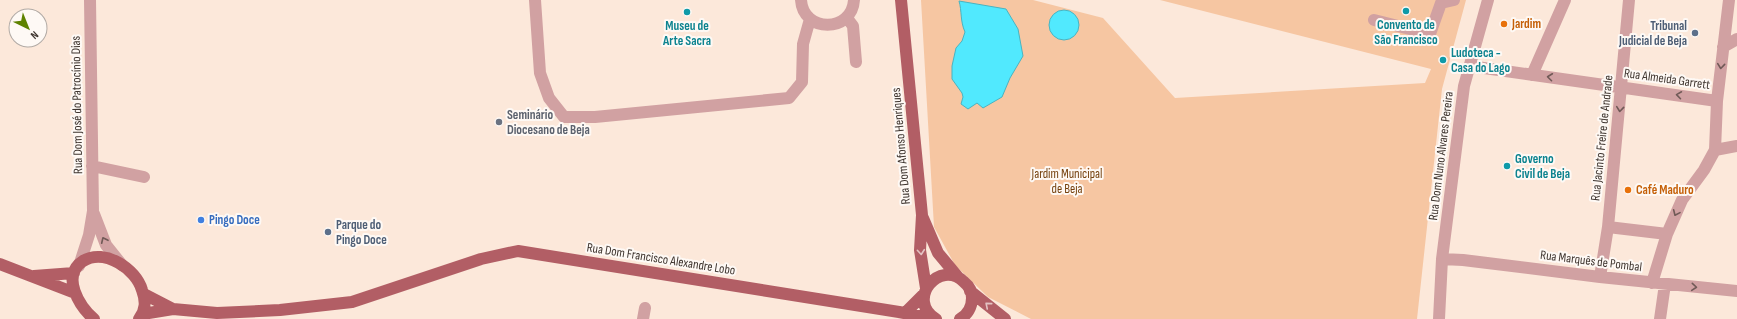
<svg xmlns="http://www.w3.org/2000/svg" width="1737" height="319" font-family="'Sofia Sans Condensed',sans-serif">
  <rect width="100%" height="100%" fill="#fce8da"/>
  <path fill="#f6c6a2" d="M921,0H1033L1103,18L1175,98L1425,83L1431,69L1160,0H1466L1442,89L1417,319H1031L988,297L955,265L934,227Z"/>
  <path fill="#51e9fe" stroke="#4bb3c0" d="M959,1L1006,9L1018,29L1023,56L1010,78L1002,97L983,108L977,103L968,109L961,104L963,97L962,93L952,79V66L956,48L962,41L965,32C960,21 962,11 959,1Z
    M1049 25a15 15 0 1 1 30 0a15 15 0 1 1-30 0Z"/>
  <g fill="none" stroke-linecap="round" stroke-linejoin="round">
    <path stroke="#d1a1a2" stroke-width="12" d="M535,0L540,73L549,98L564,117H595L789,98L802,82L803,44L810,19
      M801,0C803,33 852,33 854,0
      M847,18L853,26L856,62
      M1374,20L1430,34L1441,3L1454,0
      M1723,47L1737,39
      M1470,66L1717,101
      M1532,75L1565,0
      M1715,150L1737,146
      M92,166L144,177
      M94,214L106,245L122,265
      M1608,227L1667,234
      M1442,259L1463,260L1600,277L1737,291
      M79,266L89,235L93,211L90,0
      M1600,277L1608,227L1629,0
      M1652,283L1667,234L1682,200L1704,170L1715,150L1717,101L1729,0
      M643,319L645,308
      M1439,319L1442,259L1464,86L1488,0
      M1660,319L1665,284"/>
    <path stroke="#b25e65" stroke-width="12" d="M901,0L922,215L920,250L926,288
      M923,218L938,253L958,277
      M0,264L75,293
      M34,276L74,273
      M970,291L1005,319
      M144,294L173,309
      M905,313L924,294
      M143,314L173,309L217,313L280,310L352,302L481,259L518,251L899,312L933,319
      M94,319C80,307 60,276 83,261C105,248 136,269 142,290C146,301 146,310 139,319
      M936,319C905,300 940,258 964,282C969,286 972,292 972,298C972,307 967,315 960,319"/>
  </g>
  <defs><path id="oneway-chevron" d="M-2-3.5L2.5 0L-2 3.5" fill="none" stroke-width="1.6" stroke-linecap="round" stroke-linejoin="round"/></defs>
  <g stroke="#715a57">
    <use href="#oneway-chevron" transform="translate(1721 66) rotate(96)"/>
    <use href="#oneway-chevron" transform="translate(1550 77) rotate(-173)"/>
    <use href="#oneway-chevron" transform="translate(1679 95) rotate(-172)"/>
    <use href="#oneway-chevron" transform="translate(1620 109) rotate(96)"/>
    <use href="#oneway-chevron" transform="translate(1676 213) rotate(114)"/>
    <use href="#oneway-chevron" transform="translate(104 240) rotate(-115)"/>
    <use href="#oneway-chevron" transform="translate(1694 287) rotate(5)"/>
  </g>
  <g stroke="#e3c3c3">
    <use href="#oneway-chevron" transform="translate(921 252) rotate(85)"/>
    <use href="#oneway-chevron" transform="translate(988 305) rotate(-140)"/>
  </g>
  <g fill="#0f9aa8" stroke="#fef9f5" stroke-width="1.5">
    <circle cx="1406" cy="11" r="4"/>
    <circle cx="687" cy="12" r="4"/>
    <circle cx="1443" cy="60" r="4"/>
    <circle cx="1507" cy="166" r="4"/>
  </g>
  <g fill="#e8710a" stroke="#fef9f5" stroke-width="1.5">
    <circle cx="1504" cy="24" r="4"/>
    <circle cx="1628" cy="190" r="4"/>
  </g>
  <g fill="#5c6f8a" stroke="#fef9f5" stroke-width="1.5">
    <circle cx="1695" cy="33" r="4"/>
    <circle cx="328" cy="232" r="4"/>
  </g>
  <circle fill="#6b7280" stroke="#fef9f5" stroke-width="1.5" cx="499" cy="122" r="4"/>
  <circle fill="#3f7fe0" stroke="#fef9f5" stroke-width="1.5" cx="201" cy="220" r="4"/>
  <g text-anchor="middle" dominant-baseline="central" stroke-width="4" stroke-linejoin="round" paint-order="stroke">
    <g font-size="13" font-weight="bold" fill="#c56008" stroke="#fef9f5" text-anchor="start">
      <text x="1512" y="24">Jardim</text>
      <text x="1636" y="190">Café Maduro</text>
    </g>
    <g font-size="13" font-weight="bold" fill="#0d838f" stroke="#fef9f5">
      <text x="1406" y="25">Convento de<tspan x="1406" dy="15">São Francisco</tspan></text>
      <text x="687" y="26">Museu de<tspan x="687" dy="15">Arte Sacra</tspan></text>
      <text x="1451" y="53" text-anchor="start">Ludoteca -<tspan x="1451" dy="15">Casa do Lago</tspan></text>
      <text x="1515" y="159" text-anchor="start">Governo<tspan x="1515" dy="15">Civil de Beja</tspan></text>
    </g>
    <g font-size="13" font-weight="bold" fill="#4e5e75" stroke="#fef9f5" text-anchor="end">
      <text x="1687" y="26">Tribunal<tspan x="1687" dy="15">Judicial de Beja</tspan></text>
      <text x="336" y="225" text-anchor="start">Parque do<tspan x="336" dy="15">Pingo Doce</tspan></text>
    </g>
    <g font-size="13" fill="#3e342e" stroke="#fef9f5">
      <text transform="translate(1667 79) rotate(8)">Rua Almeida Garrett</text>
      <text transform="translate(77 105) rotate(-91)">Rua Dom José do Patrocínio Dias</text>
      <text transform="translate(1602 138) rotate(-84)">Rua Jacinto Freire de Andrade</text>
      <text transform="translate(901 146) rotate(-95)">Rua Dom Afonso Henriques</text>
      <text transform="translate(1441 156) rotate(-83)">Rua Dom Nuno Alvares Pereira</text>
      <text transform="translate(661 259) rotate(9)">Rua Dom Francisco Alexandre Lobo</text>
      <text transform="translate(1591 261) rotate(7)">Rua Marquês de Pombal</text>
    </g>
    <g font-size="13" font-weight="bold" fill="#5b616d" stroke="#fef9f5" text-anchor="start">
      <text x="507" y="115">Seminário<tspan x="507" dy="15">Diocesano de Beja</tspan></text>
    </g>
    <g font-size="13" fill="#743f0b" stroke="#fef9f5">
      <text x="1067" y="174">Jardim Municipal<tspan x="1067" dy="15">de Beja</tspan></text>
    </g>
    <g font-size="13" font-weight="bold" fill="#366cbe" stroke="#fef9f5" text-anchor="start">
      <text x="209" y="220">Pingo Doce</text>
    </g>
  </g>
  <g transform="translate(28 28) rotate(137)"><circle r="19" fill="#fef9f5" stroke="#b1aaa5"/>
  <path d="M0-3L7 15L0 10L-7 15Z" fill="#5e8200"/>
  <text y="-6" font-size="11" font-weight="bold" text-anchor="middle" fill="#3e342e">N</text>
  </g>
</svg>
